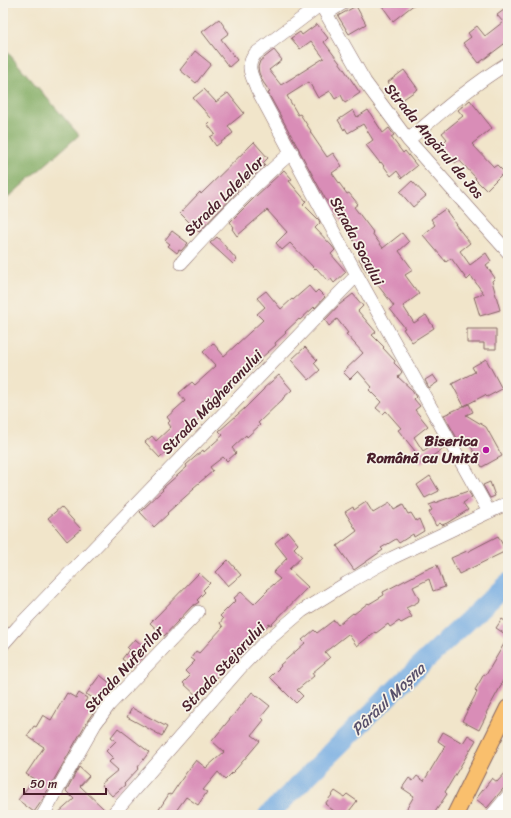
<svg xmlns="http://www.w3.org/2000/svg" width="511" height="818" font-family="Sriracha,sans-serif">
  <rect width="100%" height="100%" fill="#f7f3e8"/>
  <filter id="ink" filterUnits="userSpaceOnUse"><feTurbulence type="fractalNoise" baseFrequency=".025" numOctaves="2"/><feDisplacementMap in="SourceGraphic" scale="8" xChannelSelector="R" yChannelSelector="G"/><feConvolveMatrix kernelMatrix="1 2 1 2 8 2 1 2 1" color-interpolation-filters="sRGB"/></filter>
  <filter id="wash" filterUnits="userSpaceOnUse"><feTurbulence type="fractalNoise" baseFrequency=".012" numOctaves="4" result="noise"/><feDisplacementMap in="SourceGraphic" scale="16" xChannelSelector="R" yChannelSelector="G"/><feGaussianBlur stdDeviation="0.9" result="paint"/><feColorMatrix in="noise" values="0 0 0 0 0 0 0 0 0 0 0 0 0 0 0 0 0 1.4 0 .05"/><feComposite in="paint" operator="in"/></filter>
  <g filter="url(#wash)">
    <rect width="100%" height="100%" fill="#f1e5ca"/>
    <path fill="#82ac64" stroke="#666648" d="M3,47L79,135L3,202Z"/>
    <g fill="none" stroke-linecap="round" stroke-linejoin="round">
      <path stroke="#73abe2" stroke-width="20" d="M268,815L411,674L508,583"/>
    </g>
    <g id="blocks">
      <path fill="#d98db7" d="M380,3H416L393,21Z
        M356,6L366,24L349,34L338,16Z
        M508,7V41L479,63L463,43L471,37L468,33L477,26L485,36L503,22L497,15Z
        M219,19L229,33L221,39L237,60L229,67L202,32Z
        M317,24L328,38L324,42L342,66L360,93L345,103L341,95L335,99L330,91L318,98L309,82L287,96L298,115L300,114L311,131L310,132L327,157L333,153L342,166L332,173L347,194L349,193L358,204L354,207L373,232L372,233L383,248L402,233L409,242L399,251L413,270L405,275L419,294L403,306L414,323L426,315L434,328L412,342L403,329L405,328L390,309L394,306L362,265V264L359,259L364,254L351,237L352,236L326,200L300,152L298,147L297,146L268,93L270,92L263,82L259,73L258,67L260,61L274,50L282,60L269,70L281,85L324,58L311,41L300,49L291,38L300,32L302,35Z
        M195,51L211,64L196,83L180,70Z
        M404,70L418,89L402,100L388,82Z
        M204,89L216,102L228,93L244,113L228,126L233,133L216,146L210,137L215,134L207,124L212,119L193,98Z
        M470,100L492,128L472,144L494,167L497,165L504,172L486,190L475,179L476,178L459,160L455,163L440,146L447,139L442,133L463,116L458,110Z
        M353,110L357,117L368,110L383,133L389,128L394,135L391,137L403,153L405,151L417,166L402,178L397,171L391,176L381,162L380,163L366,145L373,140L363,124L348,133L345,128L344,130L338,120Z
        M254,142L268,158L263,163L265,165L254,176L251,173L236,188L238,191L199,232L180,213L200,192L201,194Z
        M284,170L292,179L289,181L306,201L303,204L319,220L320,223L315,228L332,246L335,250L331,254L346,272L334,283L331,279L328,281L316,268L315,269L290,243L282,250L276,243L287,232L267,210L237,236L232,229L234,227L230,222L254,198Z
        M412,181L426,196L413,207L400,192Z
        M445,209L456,224H455L470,243L460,251L470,265L486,253L491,261L486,265L495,278L492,281L500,310L480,316L474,297L484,294L471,276L467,280L451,258L446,262L423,235L435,225L431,219Z
        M172,231L188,243L181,251L179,250L177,253L168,246L170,244L165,240Z
        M217,237L237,260L233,264L210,243Z
        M309,286L315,293L318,290L325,297L315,308L314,307L300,320L299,319L285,332L286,333L275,343L276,345L260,359L261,361L212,406L213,407L191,426L194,428L160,458L145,442L152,436L156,441L171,427L168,423L170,421L167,417L185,401L179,393L192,382L195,385L216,366L203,352L213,343L224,356L263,320L257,314L265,307L257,298L266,291L281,309L292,299L293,300Z
        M353,294L363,306L358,311L376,332L372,335L384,347L383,348L395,361L394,363L400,369L402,372L398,377L411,389L416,397L414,399L420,406L415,410L428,426L414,437L423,451L440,440L444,448L421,464L413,452L415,451L398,430L401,428L386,411L383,414L376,408L381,402L369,390L372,387L358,371L350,379L343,372L363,353L346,334L348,333L337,319L329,326L325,320L339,305Z
        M467,329H496V349H484V343H467Z
        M305,347L317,360L314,363L320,370L309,380L291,360Z
        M486,359L502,389L487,397L485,395L464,406L469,404L473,412L466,415L486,427L502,456L482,467L466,437L459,442L444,415L464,406L452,384L475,372L472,367Z
        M279,375L292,390L283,398V399L258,423L260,425L247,437L246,435L232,448L236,453L227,461L223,457L210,467L213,471L193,488L194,489L167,513L168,514L154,527L140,512L163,490L162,489L163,488L187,467L186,465L203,450L204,452L223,435L219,431L245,408L264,389V388Z
        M433,375L438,382L429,388L425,380Z
        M430,476L439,491L425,498L417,485Z
        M490,482L495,496L490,498L483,485Z
        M468,491L472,497L463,503L468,510L447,523L442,525L440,523L436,526L429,512L432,510L429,505Z
        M366,502L373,513L390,503L394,510L403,505L408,514L411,513L416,521L419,519L424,531L414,537L413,534L399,543L396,539L381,548L383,550L354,570L337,546L357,531L345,512L353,507L354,510Z
        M61,507L81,529L67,541L48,518Z
        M288,532L298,544L294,548L302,557L289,569L308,587L271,625L269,624L239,657L236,654L216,679L198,697L183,683L190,676L185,671L195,661L191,658L196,651L199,653L223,627L220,623L223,619L220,616L236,600L234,598L241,592L254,604L268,590H267L280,579L273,573L287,558L275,543Z
        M498,536L506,551L459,574L451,558L467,551V552Z
        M228,560L241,575L228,586L216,572Z
        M437,565L445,587L433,591L429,579L413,587L419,599L418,602L406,608L412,617L401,623L399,621L390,627L388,624L376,633L375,632L357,646L348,634L325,652L330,658L312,673L314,676L297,690L303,696L296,703L270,677L281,666L280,665L305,643L302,640L314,630L317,633L334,620L338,625L353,613L354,614L368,603L369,604L384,595L383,592L425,570Z
        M199,573L210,583L203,590L205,592L197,600L199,602L196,604L192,606L164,636L150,623Z
        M502,619L508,623V636L496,628Z
        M508,637V671L501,684H502L486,713L487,714L479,730L462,721L477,692L475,690L484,674L486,675Z
        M135,639L144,647L140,652L145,656L133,668L122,659L129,650L127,648Z
        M100,675L112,685L99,701L86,694Z
        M252,692L270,706L261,717L264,720L252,735L260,741L237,768L225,780L218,772L203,790L207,792L198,805L186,797L173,815H163L158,811L169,794L171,795L186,773L196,760L206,768L224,752L212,741Z
        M67,693L76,698L79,693L87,698L85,702L95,710L88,720L51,785L44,796H45L41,802L34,812L18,800L34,779L26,774L44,747L27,736L34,726L36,727L43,715L51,720Z
        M132,708L167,727L162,736L127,717Z
        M118,728L149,752L138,767L139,768L124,784L125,785L112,796L101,784L118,770L109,762L113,758L106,751L116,741L111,737Z
        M443,732L463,743L468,735L476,740L445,792L447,794L433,815H403L414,796L402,788L409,778L413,781L417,776L424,781L445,746L438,741Z
        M79,767L89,776L80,786L104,809L98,815H56L74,799L66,791Z
        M508,770V783L487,808L476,799L492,778L497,782Z
        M335,791L344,797L347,794L357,801L346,815H339L325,804Z"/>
    </g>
  </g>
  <g filter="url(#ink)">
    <use href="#blocks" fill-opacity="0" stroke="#846463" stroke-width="1"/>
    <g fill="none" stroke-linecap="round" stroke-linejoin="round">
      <g stroke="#846463" stroke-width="14">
        <path id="minor" d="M320,3L365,82L408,140L508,252
          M321,4L255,54C245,67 252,75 257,89L357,275L489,512
          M327,13L343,3
          M408,140C440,113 472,85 508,63
          M181,263C216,224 252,186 292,152
          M3,644L18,627L357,275
          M43,815L95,724L109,705L198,612
          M112,815L240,668L261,646L302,611L347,583L392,558L508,503
          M492,815L508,796"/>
      </g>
      <g stroke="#846463" stroke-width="18">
        <path id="major" d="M455,815L508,708"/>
      </g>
      <use href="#minor" stroke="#fff" stroke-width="13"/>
      <use href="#major" stroke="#f9bf6d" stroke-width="16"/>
    </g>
  </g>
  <circle fill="#b5179e" stroke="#f7f3e8" stroke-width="1.5" cx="486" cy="450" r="4"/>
  <g text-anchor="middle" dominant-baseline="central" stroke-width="3.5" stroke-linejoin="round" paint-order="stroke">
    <g font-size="15" fill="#4a1f2b" stroke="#f7f3e8">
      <text transform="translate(434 141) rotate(50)">Strada Angărul de Jos</text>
      <text transform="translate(224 196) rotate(-45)">Strada Lalelelor</text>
      <text transform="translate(357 241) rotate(62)">Strada Socului</text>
      <text transform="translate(212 402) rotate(-46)">Strada Măgheranului</text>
      <text transform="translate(223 667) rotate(-47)">Strada Stejarului</text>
      <text transform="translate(124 669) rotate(-48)">Strada Nuferilor</text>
    </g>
    <g font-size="15" font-weight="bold" fill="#4a1f2b" stroke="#f7f3e8" text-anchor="end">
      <text x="478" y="441">Biserica<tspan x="478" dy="17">Română cu Unită</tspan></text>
    </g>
    <g font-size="16" font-style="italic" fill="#58506b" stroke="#f7f3e8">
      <text transform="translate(388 699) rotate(-44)">Pârâul Moșna</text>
    </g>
  </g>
  <rect width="511" height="818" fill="none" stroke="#f7f3e8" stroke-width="16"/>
  <path d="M24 788v6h82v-6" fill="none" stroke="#4a1f2b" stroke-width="2"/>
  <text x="30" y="788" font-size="12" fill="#4a1f2b" stroke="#f7f3e8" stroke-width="3" paint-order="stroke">50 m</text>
</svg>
